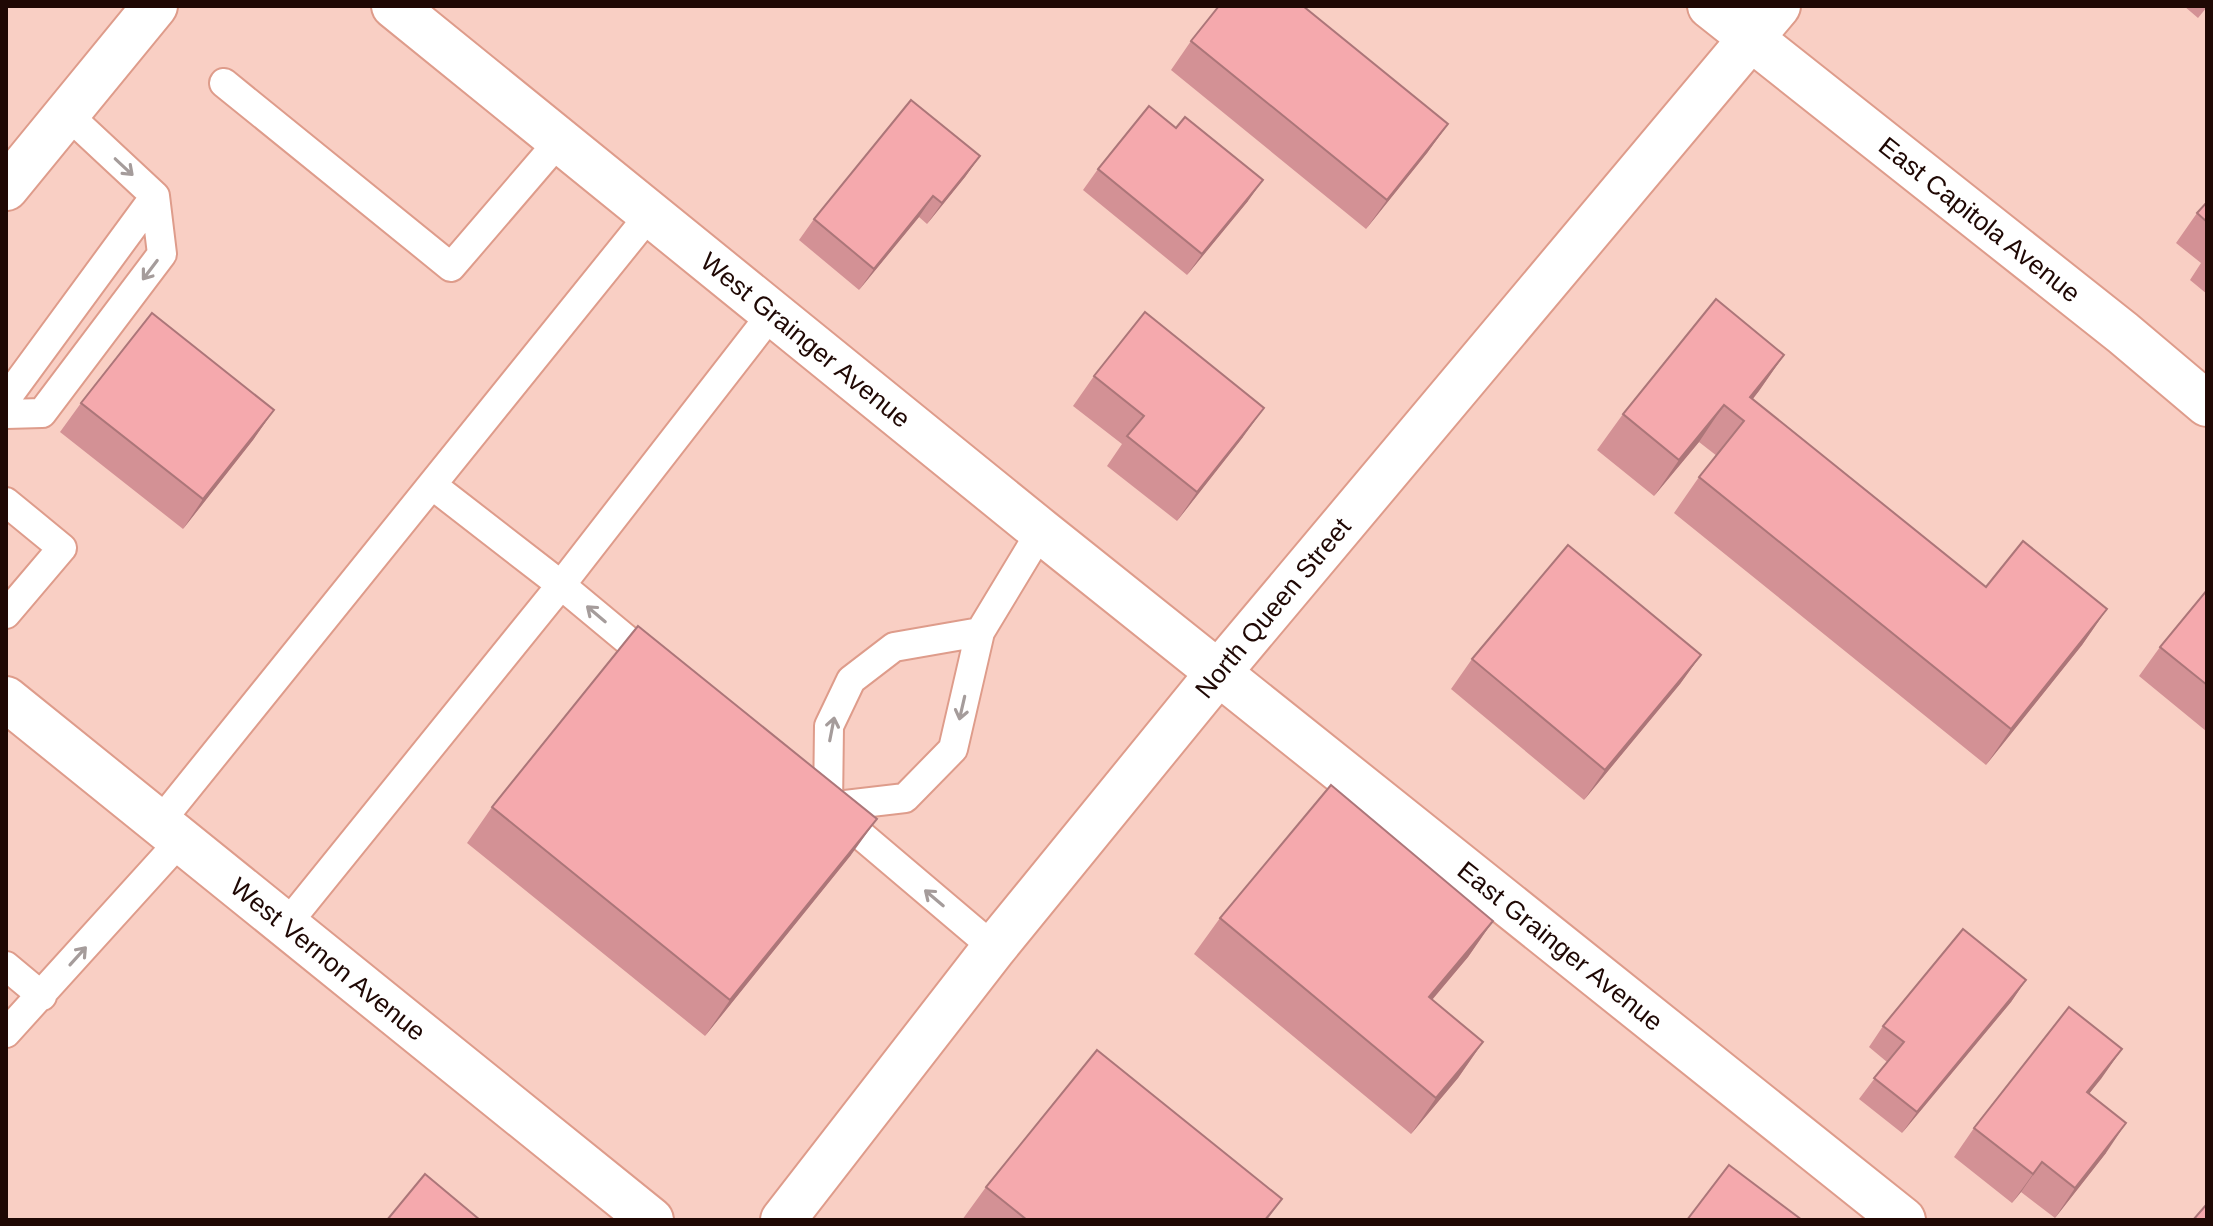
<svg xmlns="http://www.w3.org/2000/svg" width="2213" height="1226" font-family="Helvetica,sans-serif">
  <rect width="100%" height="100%" fill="#f9cfc4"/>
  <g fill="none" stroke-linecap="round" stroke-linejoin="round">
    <g stroke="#de9c8b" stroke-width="32">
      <path id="service" d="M224,83L451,267L560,140
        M6,399L155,196L67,114
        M6,414L42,413L162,254L155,196
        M432,485L561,585L656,664
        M6,502L62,548L6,614
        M828,807L905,798L953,749L980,632L1041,531
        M828,807L829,726L851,680L894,647L980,632
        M836,814L994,948
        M159,823L651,213
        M286,925L561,585L773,312
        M6,966L42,996
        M6,1033L181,840"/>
    </g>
    <g stroke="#de9c8b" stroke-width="48">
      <g id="minor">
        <path id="s1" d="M394,6L1041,531L1903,1220"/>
        <path id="s2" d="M1710,6L2123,333L2207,404"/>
      </g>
    </g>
    <g stroke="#de9c8b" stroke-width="48">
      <path id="tertiary" d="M6,188L155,6"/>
    </g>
    <g stroke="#de9c8b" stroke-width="48">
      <g id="secondary">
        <path id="s3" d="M783,1220L994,948L1219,672L1778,6"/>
      </g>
    </g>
    <g stroke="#de9c8b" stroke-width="48">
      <g id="primary">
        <path id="s4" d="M6,699L651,1220"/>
      </g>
    </g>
    <use href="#service" stroke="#fff" stroke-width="28"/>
    <use href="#minor" stroke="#fff" stroke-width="44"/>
    <use href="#tertiary" stroke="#fff" stroke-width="44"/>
    <use href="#secondary" stroke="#fff" stroke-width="44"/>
    <use href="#primary" stroke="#fff" stroke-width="44"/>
  </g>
  <path fill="#d39195" d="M2184,6H2207V7L2198,18Z
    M1191,41L1448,124L1427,153L1366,229L1171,70Z
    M980,156L965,177L927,224L919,217L859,290L799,240L814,219Z
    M1098,169L1248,201L1187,275L1083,190Z
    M2207,202V294L2190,280L2201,263L2176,243L2197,213Z
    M1784,355L1753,399L1986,587L2107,609L2082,645L1986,765L1674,513L1699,477L1717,456L1699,442L1654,496L1597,450L1623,414Z
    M1094,376L1243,437L1177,521L1107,466L1122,444L1073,406Z
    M81,403L274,410L253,440L183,529L60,432Z
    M2207,590V730L2206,731L2139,676L2160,647Z
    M1701,655L1680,684L1584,800L1451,689L1472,659Z
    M492,807L851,855L705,1036L467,843Z
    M1220,918L1493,921L1468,957L1432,1000L1483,1042L1458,1078L1411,1134L1194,954Z
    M2026,980L2011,1002L1902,1133L1859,1099L1887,1062L1869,1047L1883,1026Z
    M2122,1049L2089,1094L2106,1153L2055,1218L2021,1192L2012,1203L1954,1157L1974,1128Z
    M986,1187L1282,1199L1267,1220H962Z"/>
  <path fill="#ac7679" d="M1448,124L1427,153L1366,229L1387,200Z
    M980,156L965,177L927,224L942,203Z
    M1263,180L1248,201L1187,275L1202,254Z
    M933,196L919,217L859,290L874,269Z
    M1784,355L1759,391L1738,417L1750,397Z
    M1724,405L1699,442L1654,496L1679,460Z
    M1264,408L1243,437L1177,521L1197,492Z
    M274,410L253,440L183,529L203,499Z
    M2107,609L2082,645L1986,765L2011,729Z
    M1701,655L1680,684L1584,800L1605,770Z
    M877,819L851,855L705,1036L730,1000Z
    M1493,921L1468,957L1404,1033L1429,997Z
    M2026,980L2011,1002L1902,1133L1917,1112Z
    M1483,1042L1458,1078L1411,1134L1436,1098Z
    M2122,1049L2101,1079L2066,1122L2087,1092Z
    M2126,1123L2106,1153L2055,1218L2075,1188Z
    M2042,1162L2021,1192L2012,1203L2033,1174Z"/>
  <path fill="#f5a9ad" stroke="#ac7679" stroke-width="2" d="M1219,6H1303L1448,124L1387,200L1191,41Z
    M911,100L980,156L942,203L933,196L874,269L814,219Z
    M1149,106L1176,128L1185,117L1263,180L1202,254L1098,169Z
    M2207,202V222L2197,213Z
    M1716,299L1784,355L1750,397L1986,587L2023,541L2107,609L2011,729L1699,477L1744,421L1724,405L1679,460L1623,414Z
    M1145,312L1264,408L1197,492L1127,436L1144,416L1094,376Z
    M152,313L274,410L203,499L81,403Z
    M1568,545L1701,655L1605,770L1472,659Z
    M2207,590V685L2160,647Z
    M638,626L877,819L730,1000L492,807Z
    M1331,785L1493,921L1429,997L1483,1042L1436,1098L1220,918Z
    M1963,929L2026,980L1917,1112L1874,1078L1904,1042L1883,1026Z
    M2069,1007L2122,1049L2087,1092L2126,1123L2075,1188L2042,1162L2033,1174L1974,1128Z
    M1097,1050L1282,1199L1265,1220H1027L986,1187Z
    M1729,1165L1802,1220H1687Z
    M425,1174L480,1220H387Z
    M2206,1205L2207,1220H2193Z"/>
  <defs><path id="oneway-shaft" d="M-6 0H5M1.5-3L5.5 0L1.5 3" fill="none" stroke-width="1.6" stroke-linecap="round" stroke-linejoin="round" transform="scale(2)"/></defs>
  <g stroke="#a59c9b">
    <use href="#oneway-shaft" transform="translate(124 167) rotate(43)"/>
    <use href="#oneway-shaft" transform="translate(150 270) rotate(127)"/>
    <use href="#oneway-shaft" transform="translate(596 614) rotate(-140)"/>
    <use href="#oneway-shaft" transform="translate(962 708) rotate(103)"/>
    <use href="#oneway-shaft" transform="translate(832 729) rotate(-79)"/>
    <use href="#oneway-shaft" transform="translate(934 898) rotate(-140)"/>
    <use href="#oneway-shaft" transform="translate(78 956) rotate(-48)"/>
  </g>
  <g text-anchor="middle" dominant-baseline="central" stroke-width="7" stroke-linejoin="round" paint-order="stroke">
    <g font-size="26" fill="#1f0804" stroke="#f9cfc4">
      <text stroke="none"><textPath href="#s2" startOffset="344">East Capitola Avenue</textPath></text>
      <text stroke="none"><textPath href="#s1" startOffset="530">West Grainger Avenue</textPath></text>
      <text stroke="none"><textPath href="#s3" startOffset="784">North Queen Street</textPath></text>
      <text stroke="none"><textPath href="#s1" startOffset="1498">East Grainger Avenue</textPath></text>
      <text stroke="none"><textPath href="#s4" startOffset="414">West Vernon Avenue</textPath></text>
    </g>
  </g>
  <rect width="2213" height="1226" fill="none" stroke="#1f0804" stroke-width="16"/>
</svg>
